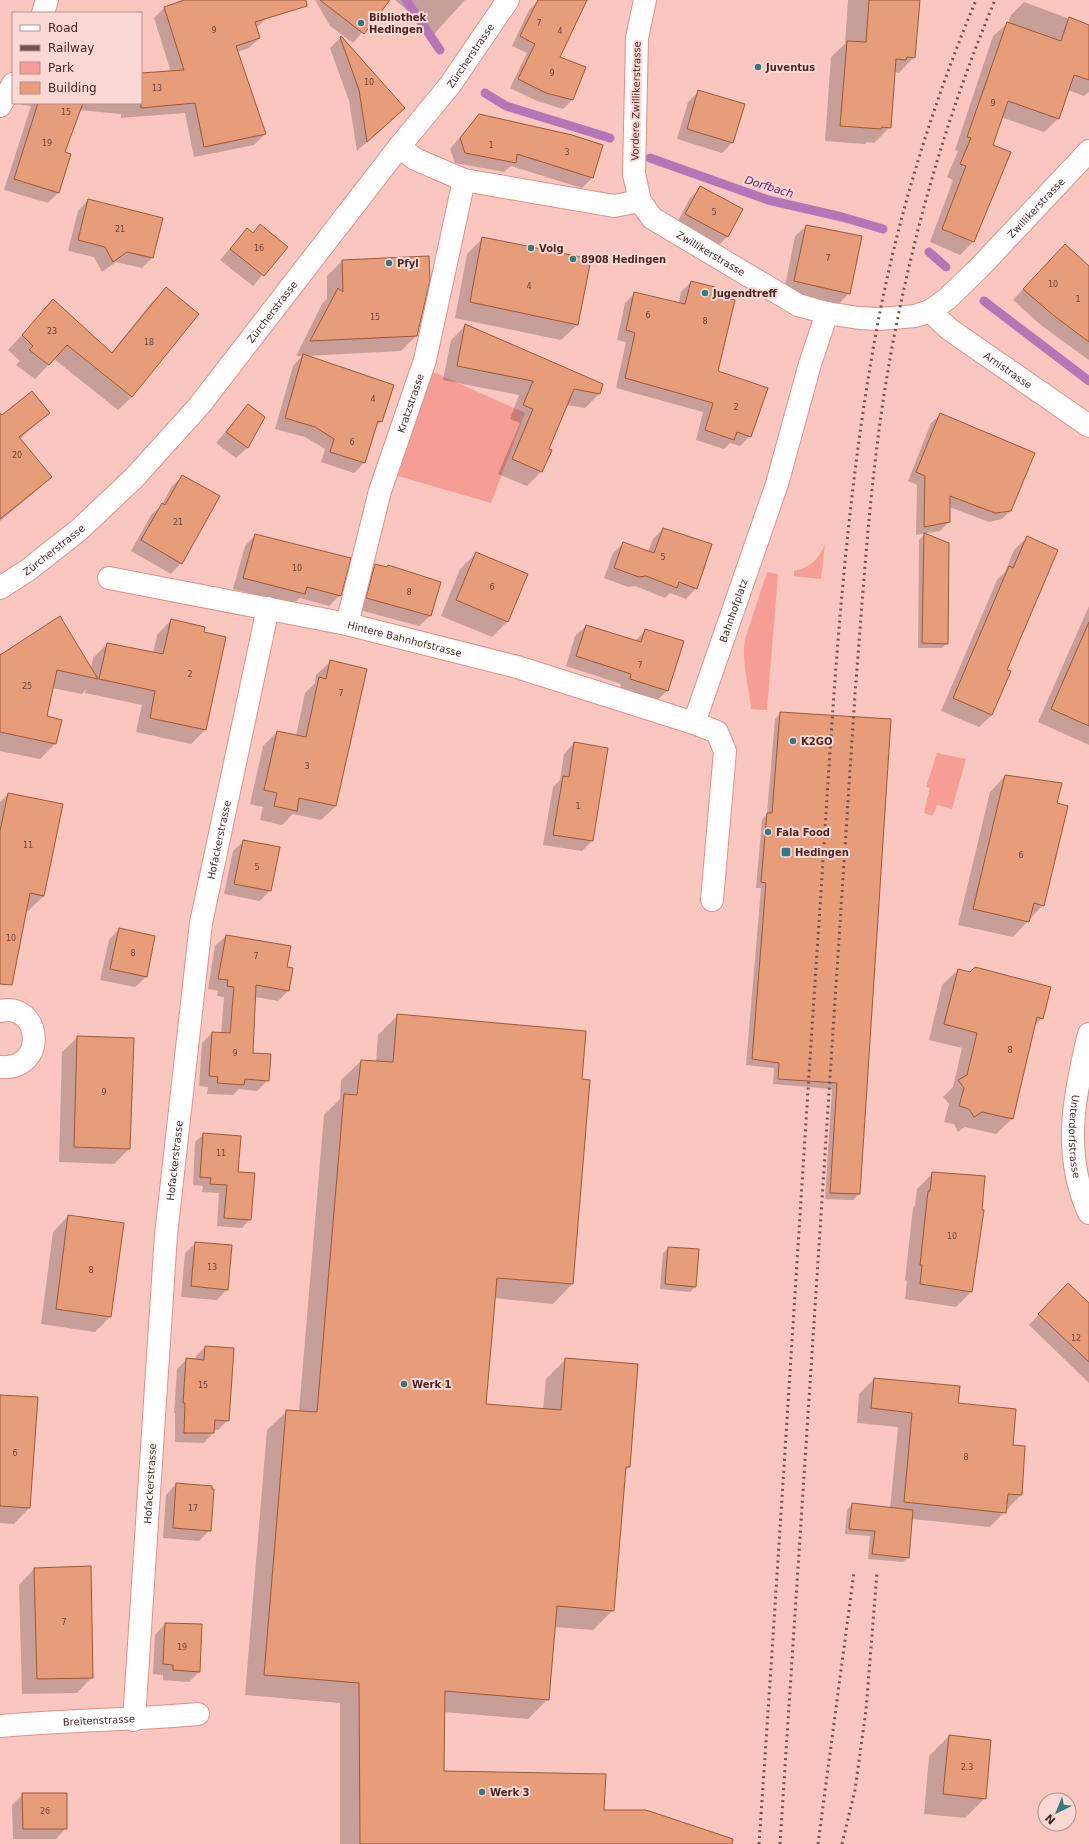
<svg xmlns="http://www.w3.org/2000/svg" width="1089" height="1844" font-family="'DejaVu Sans',sans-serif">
  <rect width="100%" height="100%" fill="#fac6c0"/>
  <path fill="#f69e96" d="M431,371L525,413L491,503L398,476Z
    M825,544L821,579L794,576V571C811,567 819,559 825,544Z
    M767,572L778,574L767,710L751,709C749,685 741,663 745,639Z
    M937,753L966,759L952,809L937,805L933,816L924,813L930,788L926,787Z"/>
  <path fill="#0003" d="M187,0H262L268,17L256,28L259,38L249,48L237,52L265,134L254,145L194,157L185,113L121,118V114L79,110L64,153L70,154L58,193L48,203L4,190L31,106L22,105V103H141V74L171,72L154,18L164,8Z
    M315,0H389L353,43L330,26Z
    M395,0H465L434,34Z
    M552,0H589L583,5L559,57L584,67L572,100L563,109L537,101L510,88L527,53L512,46L529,10L538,1Z
    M848,0H919L914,57L899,73L894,72L890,127L874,143L867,142L865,144L825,141L831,57L845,44Z
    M1024,2L1089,26V92L1084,96L1068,90L1058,119L1044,132L1001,117L992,146L1009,153L973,242L960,255L930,242L953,180L947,177L958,151L955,150L993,36L1008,23L1011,15Z
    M341,37L393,119L357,151L349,101L330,48Z
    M698,92L733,142L722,153L677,139L688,102Z
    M479,115L602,146L592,178L582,188L511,166L504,172L455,163L450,149Z
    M701,188L728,236L717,247L676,225L690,198Z
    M88,200L162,218L152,258L142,268L116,262L102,272L94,257L68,251L78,211Z
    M260,226L286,247L253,286L220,260L247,229L252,234Z
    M806,226L849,293L839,304L784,291L795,236Z
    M483,238L577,325L561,340L455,318L467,254Z
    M1055,255L1089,267V360L1042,326L1013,300Z
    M342,261L417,335L401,351L305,356L381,421L376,426L364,463L354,473L321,462L325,449L305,437L275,429L293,366L302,356H296L322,304L327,299V276Z
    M691,282L712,295L717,372L750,436L740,446L730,443L724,449L696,440L703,412L616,388L626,342L617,340L625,303L635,293L679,303L681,292Z
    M166,289L132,397L118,410L54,359L35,379L16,365L20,361L8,350L53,301L111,353L152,302Z
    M465,326L602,384L599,394L585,408L567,405L547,450L550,451L541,472L527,486L498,474L520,423L510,419L519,395L443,380L451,340Z
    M248,405L264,417L247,448L236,458L216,443Z
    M48,413L20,439L51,477L35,492L0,521V415L2,417Z
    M940,415L1011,510L1002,519L989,522L949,507V522L940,531L916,535L917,485L908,481L931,423Z
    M183,476L181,563L171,574L131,551L151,515L162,505L172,486Z
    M663,529L696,588L686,599L670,593L665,598L635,586L628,587L604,578L613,553L624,543L648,552L653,539Z
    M255,535L340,595L329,606L300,598L293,604L233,589L245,546Z
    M924,535L947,643L942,648H918L919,540Z
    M1027,537L1006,670L1010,672L992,715L979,727L941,711L997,580L1005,572L1014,550Z
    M476,553L527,574L507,622L492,637L441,616L460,569Z
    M375,565L440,583L430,616L419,626L356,609L365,575Z
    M1089,606V745L1038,722Z
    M171,620L205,730L191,744L136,732L142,705L85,693L86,689L82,694L52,688L46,717L55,744L40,759L0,751V656L91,668L93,658L107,644L153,653L157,635Z
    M586,626L635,641L646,630L682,642L667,691L656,701L620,690L621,684L566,666L575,636Z
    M331,661L336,806L321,820L293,814L282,825L260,820L263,807L250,804L263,746L277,732L296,736L305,693L315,683L316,675Z
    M781,713L859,1194L853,1200L825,1199L832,1089L773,1084L774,1068L746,1065L761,888H756L762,820L767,814L775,719Z
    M574,743L592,841L582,851L543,845L553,787L560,780L564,754Z
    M1005,776L1056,804L1043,905L1013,937L958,925L990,792Z
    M8,794L44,896L28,911H26L0,976V802Z
    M244,841L270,890L260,901L224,894L233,851Z
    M119,929L146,977L135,987L100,980L109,940Z
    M226,936L286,967L288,991L278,1001L255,997L252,1054L268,1080L257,1091L239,1089L233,1095L207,1094L208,1087L199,1086L202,1043L212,1033L221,1034L224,997L217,996L218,991L208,989L215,946Z
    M958,970L1042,1018L1034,1027L1012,1119L996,1134L965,1127L958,1132L954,1124L944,1122L949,1104L943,1097L953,1087L962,1048L929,1040L942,985Z
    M398,1015L581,1080L572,1284L553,1304L494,1298L485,1404L543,1409L546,1379L566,1359L629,1467L625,1471L613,1610L593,1630L554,1627L548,1699L528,1719L444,1712L443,1772L603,1811L692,1844H340V1703L245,1695L267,1430L287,1411H299L324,1115L340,1099L341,1080L361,1061L376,1062L378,1035Z
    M78,1037L129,1149L114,1164L59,1162L62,1052Z
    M204,1134L237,1173L250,1219L242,1228L217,1226L219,1193L202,1192L203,1186L193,1185L195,1142Z
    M933,1173L971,1292L956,1307L905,1299L907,1281L905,1280L913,1208L915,1205L917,1189Z
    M68,1216L111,1316L95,1332L41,1324L53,1232Z
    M196,1243L227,1289L217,1300L181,1297L185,1253Z
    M668,1248L695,1287L690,1292L660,1289L663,1253Z
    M1057,1295L1089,1305V1383L1029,1325Z
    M205,1347L228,1420L218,1430H213V1433L204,1443L175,1442V1413H174L177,1369L187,1359L195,1360L196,1356Z
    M874,1379L1012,1446L1021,1495L990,1527L912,1519L908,1557L903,1562L868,1559L870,1536L845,1534L847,1510L852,1505L890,1509L898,1427L857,1423L859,1394Z
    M0,1396L37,1398L29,1508L14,1524L0,1523Z
    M176,1484L210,1530L199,1541L163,1538L166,1495Z
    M34,1569L92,1677L77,1693L22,1694L19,1585Z
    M165,1624L199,1672L189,1682L163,1680V1675L153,1674L155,1635Z
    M949,1736L985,1798L965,1818L924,1814L929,1756Z
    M23,1794L66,1828L56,1839H13L12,1805Z"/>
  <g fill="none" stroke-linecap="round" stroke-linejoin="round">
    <path stroke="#b476b6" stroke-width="9" d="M406,0L440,50
      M485,93L506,106L610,138
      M650,158L768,200L842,217L883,229
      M929,252L946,267
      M984,301L1089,381"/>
  </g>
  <path fill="#e79d7a" stroke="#9c5937" d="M184,0H306L307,6L255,22L260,38L236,46L266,134L204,147L195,103L141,108V73L184,70L164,7Z
    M320,0H390L364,34Z
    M538,0H587L560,57L586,67L573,100L546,93L518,79L535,44L520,36Z
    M869,0H920L915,58L907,57L906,60L896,59L891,128L882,127L881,129L840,126L847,41L866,42Z
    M1069,17L1089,25V80L1074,75L1059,119L1008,101L993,145L1011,152L974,242L942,229L966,166L960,164L971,138L967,137L1007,22L1061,41Z
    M341,36L405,108L367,142L359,90L340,37Z
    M698,90L745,104L733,143L687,129Z
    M38,103H83L65,152L71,154L59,193L14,179Z
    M479,114L572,135L603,145L593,178L517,154L516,163L465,153L460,138Z
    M700,186L743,209L728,237L685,214Z
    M88,199L163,218L153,258L127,252L113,262L105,247L78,240Z
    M260,224L288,247L264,276L230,249L247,228L253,233Z
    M806,225L862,236L850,294L794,281Z
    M482,237L591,259L578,325L470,302Z
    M1065,244L1089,266V342L1053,315L1023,289Z
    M429,256L430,280L417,336L310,341L338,288L343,292L342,260Z
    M691,281L715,287L713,295L735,300L718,371L768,388L751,437L737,432L734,440L705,430L713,403L625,378L635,333L626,330L634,292L685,304Z
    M166,287L199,314L132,397L67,345L49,365L29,350L33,346L22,335L53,299L112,353Z
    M465,324L603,384L600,394L574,389L549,449L552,450L542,472L512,459L533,409L523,405L533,381L457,366Z
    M303,354L394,385L382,422L378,421L365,463L330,452L334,439L315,427L285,418Z
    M32,391L50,413L19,437L52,477L0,519V413L2,415Z
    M248,404L265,417L248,448L226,432Z
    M940,413L1035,453L1011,511L995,513L950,496V522L924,527L925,476L916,472Z
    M182,475L220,496L182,564L141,540L162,503L165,505Z
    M663,528L712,544L697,589L679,582L677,588L646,576L639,577L614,568L623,542L654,553Z
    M924,533L949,543L948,644L922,643Z
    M255,534L351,558L341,596L307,587L305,594L243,578Z
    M1027,536L1058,550L1007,670L1011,671L992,715L953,698L1009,566L1013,568Z
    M476,552L528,574L508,622L456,600Z
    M375,564L387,567L388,565L441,582L431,616L366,598Z
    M60,616L98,679L57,670L47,716L62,720L56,744L0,732V655Z
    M171,619L205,627L204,632L226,637L206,730L150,718L155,691L99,679L107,643L163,654Z
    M1089,622V726L1051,709Z
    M586,625L641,642L645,629L684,641L668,691L630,679L631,674L576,656Z
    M330,660L367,669L336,806L299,798L297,811L274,806L277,793L264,790L277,731L306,737L319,677L326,679Z
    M780,712L891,719L860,1194L830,1193L837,1083L778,1079L779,1063L752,1059L766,883L761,882L767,813H772Z
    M574,742L608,748L593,841L553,835L563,776L569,777Z
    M1005,775L1062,783L1057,803L1068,806L1044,906L1034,903L1029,922L973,909Z
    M8,793L63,804L44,896L30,893L12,985L0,984V831Z
    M243,840L280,847L271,891L234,884Z
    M119,928L155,936L147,977L110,969Z
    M226,935L291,946L287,967L293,968L289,991L256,985L253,1053L271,1054L269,1081L245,1079L244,1085L217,1083L218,1077L209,1076L212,1032L230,1033L234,987L227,986L228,980L218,979Z
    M975,967L1051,987L1043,1019L1037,1017L1013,1119L982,1112L974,1117L969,1109L959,1106L964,1088L958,1080L967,1075L977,1033L944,1024L958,969L970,972Z
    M397,1014L586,1031L582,1079L590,1080L573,1284L497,1278L486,1404L561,1410L565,1358L638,1364L630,1467H626L614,1611L557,1606L549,1700L445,1691L444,1771L606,1774L604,1810H646L733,1839L732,1844H360L359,1683L264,1675L286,1410L317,1412L344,1094L357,1095L361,1060L393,1062Z
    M77,1036L134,1038L130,1149L74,1147Z
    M203,1133L241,1136L238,1172L255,1173L251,1220L224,1218L227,1185L210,1184L211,1178L200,1177Z
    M932,1172L985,1176L982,1210H984L972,1292L920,1284L922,1265H920L928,1191H930Z
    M68,1215L124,1223L111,1317L56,1309Z
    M195,1242L232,1245L228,1290L191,1286Z
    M668,1247L699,1249L696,1287L665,1284Z
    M1068,1283L1089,1303V1362L1038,1314Z
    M205,1346L234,1348L229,1421L215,1420L214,1433H184L185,1403H183L186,1358L204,1360Z
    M874,1378L960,1386L958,1403L1016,1409L1013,1445L1025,1446L1022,1495L1008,1494L1006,1513L904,1502L912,1413L871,1408Z
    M0,1395L38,1397L30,1508L0,1506Z
    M176,1483L212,1486V1489H214L211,1531L173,1528Z
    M852,1503L913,1510L909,1558L872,1554L875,1531L849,1529Z
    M91,1566L93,1678L37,1679L34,1568Z
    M165,1623L202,1624L200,1672L173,1670V1665L163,1664Z
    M949,1735L991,1740L986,1799L943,1794Z
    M22,1793H67V1829H23Z"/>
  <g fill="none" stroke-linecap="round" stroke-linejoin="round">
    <g stroke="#e29087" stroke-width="24">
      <g id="minor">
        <path id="s1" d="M645,0L637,38L634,174L640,201L652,218L798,305L827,313L859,318L879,319L915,316L930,311L947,299L980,267L1089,151"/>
        <path d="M43,13L47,0"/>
        <path d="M0,106L13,84"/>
        <path d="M399,147L415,159L464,180L614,206L640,201"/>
        <path id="s2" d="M930,311L949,329L1089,426"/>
        <path id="s3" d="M109,578L347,624L517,667L694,723L717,732L725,751L712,900"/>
        <path id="s4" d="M347,624L380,491L425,360L464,180"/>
        <path id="s5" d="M694,723L777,484L810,364L827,313"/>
        <path d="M0,1011C41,1001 49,1071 0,1067"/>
        <path id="s6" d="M1089,1034C1074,1095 1062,1154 1089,1213"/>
        <path id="s7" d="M134,1720L166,1235L201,923L268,608"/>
        <path id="s8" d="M0,1726C66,1720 132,1720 198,1714"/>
      </g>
    </g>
    <g stroke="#e29087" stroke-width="24">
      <g id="major">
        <path id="s9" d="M0,588L28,570L80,529L134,478L199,406L399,147L450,85L508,0"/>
      </g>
    </g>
    <use href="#minor" stroke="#fff" stroke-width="22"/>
    <use href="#major" stroke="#fff" stroke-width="22"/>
    <path stroke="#77514d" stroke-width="3" stroke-dasharray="2 4" stroke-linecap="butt" d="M759,1844C780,1542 798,1239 818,937C832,732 840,525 878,322C899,212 933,103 976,0
      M780,1844L855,694C865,568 872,441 898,317C920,209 952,102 995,0
      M818,1844L854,1572
      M842,1844L855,1790L866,1710L877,1573"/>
  </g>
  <g fill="#337b84" stroke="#fcd8d4" stroke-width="1.5">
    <circle cx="361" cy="23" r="4"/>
    <circle cx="758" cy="67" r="4"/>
    <circle cx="531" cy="248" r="4"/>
    <circle cx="573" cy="259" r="4"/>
    <circle cx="389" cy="263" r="4"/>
    <circle cx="705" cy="293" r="4"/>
    <circle cx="793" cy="741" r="4"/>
    <circle cx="768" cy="832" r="4"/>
    <rect x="781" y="847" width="10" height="10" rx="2"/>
    <circle cx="404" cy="1384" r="4"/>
    <circle cx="482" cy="1792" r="4"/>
  </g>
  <g text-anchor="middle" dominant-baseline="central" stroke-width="4" stroke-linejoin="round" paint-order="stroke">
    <g font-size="8" fill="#70443a">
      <text x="539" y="23">7</text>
      <text x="214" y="30">9</text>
      <text x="560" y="31">4</text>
      <text x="552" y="73">9</text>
      <text x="369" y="82">10</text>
      <text x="157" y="88">13</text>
      <text x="993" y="103">9</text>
      <text x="66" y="112">15</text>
      <text x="47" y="143">19</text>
      <text x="491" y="145">1</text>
      <text x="567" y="152">3</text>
      <text x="714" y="212">5</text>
      <text x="120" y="229">21</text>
      <text x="259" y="248">16</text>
      <text x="828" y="258">7</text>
      <text x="1053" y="284">10</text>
      <text x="529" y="286">4</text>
      <text x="1078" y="299">1</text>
      <text x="648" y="315">6</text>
      <text x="375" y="317">15</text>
      <text x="705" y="321">8</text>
      <text x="52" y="331">23</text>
      <text x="149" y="342">18</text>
      <text x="373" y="399">4</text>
      <text x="736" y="407">2</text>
      <text x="352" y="442">6</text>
      <text x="17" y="455">20</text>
      <text x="178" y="522">21</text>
      <text x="663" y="557">5</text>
      <text x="297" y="568">10</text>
      <text x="492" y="587">6</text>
      <text x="409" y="592">8</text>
      <text x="640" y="665">7</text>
      <text x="190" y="674">2</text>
      <text x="27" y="686">25</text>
      <text x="341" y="693">7</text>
      <text x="307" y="766">3</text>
      <text x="578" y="806">1</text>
      <text x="28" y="845">11</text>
      <text x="1021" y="855">6</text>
      <text x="257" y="867">5</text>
      <text x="11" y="938">10</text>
      <text x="133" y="953">8</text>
      <text x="256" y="956">7</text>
      <text x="1010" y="1050">8</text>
      <text x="235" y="1053">9</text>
      <text x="104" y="1092">9</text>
      <text x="221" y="1153">11</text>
      <text x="952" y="1236">10</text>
      <text x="212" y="1267">13</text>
      <text x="91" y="1270">8</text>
      <text x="1076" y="1338">12</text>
      <text x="203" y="1385">15</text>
      <text x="15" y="1453">6</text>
      <text x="966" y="1457">8</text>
      <text x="193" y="1508">17</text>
      <text x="64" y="1622">7</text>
      <text x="182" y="1647">19</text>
      <text x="967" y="1767">2.3</text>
      <text x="45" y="1811">26</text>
    </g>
    <g font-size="10" font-weight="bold" fill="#482724" stroke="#fcd8d4" text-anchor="start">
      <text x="369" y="17">Bibliothek<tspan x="369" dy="12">Hedingen</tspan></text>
      <text x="766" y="67">Juventus</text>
      <text x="539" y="248">Volg</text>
      <text x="581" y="259">8908 Hedingen</text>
      <text x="397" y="263">Pfyl</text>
      <text x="713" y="293">Jugendtreff</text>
      <text x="801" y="741">K2GO</text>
      <text x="776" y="832">Fala Food</text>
      <text x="795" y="852">Hedingen</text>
      <text x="412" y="1384">Werk 1</text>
      <text x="490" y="1792">Werk 3</text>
    </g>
    <g font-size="10" fill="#482724" stroke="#fcd8d4">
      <text stroke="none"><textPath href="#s9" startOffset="714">Zürcherstrasse</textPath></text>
      <text transform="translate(636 101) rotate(-89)">Vordere Zwillikerstrasse</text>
      <text stroke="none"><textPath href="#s1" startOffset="676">Zwillikerstrasse</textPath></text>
      <text stroke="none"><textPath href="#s1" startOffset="292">Zwillikerstrasse</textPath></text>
      <text stroke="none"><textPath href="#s9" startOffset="390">Zürcherstrasse</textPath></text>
      <text stroke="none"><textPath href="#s2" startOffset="98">Arnistrasse</textPath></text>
      <text stroke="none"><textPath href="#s4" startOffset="230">Kratzstrasse</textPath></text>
      <text stroke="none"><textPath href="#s9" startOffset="66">Zürcherstrasse</textPath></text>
      <text stroke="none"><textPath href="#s5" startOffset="119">Bahnhofplatz</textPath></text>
      <text stroke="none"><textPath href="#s3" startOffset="302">Hintere Bahnhofstrasse</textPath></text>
      <text stroke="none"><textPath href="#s7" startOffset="885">Hofackerstrasse</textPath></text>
      <text stroke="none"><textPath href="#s6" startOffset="104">Unterdorfstrasse</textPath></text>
      <text stroke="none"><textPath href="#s7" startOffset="561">Hofackerstrasse</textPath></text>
      <text stroke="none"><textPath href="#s7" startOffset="237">Hofackerstrasse</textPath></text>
      <text stroke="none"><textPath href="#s8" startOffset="99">Breitenstrasse</textPath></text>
    </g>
    <g font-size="11" font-style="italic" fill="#6d2271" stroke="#fcd8d4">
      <text transform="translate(769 187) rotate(17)">Dorfbach</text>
    </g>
  </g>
  <rect x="12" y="12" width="130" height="92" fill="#fcd8d4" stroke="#b4918e"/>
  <rect x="20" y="25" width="20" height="6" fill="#ffffff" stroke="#b4918e"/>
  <text x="48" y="32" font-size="12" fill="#482724">Road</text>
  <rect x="20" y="45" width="20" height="6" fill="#77514d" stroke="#b4918e"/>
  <text x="48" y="52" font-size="12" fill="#482724">Railway</text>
  <rect x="20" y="62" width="20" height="12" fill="#f69e96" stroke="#b4918e"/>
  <text x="48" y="72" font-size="12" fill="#482724">Park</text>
  <rect x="20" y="82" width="20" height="12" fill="#e79d7a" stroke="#b4918e"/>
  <text x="48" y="92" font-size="12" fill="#482724">Building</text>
  <g transform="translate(1057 1812) rotate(223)"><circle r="19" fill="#fcd8d4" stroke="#b4918e"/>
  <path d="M0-3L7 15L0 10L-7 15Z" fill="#337b84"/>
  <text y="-6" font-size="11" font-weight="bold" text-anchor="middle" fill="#482724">N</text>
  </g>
</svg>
